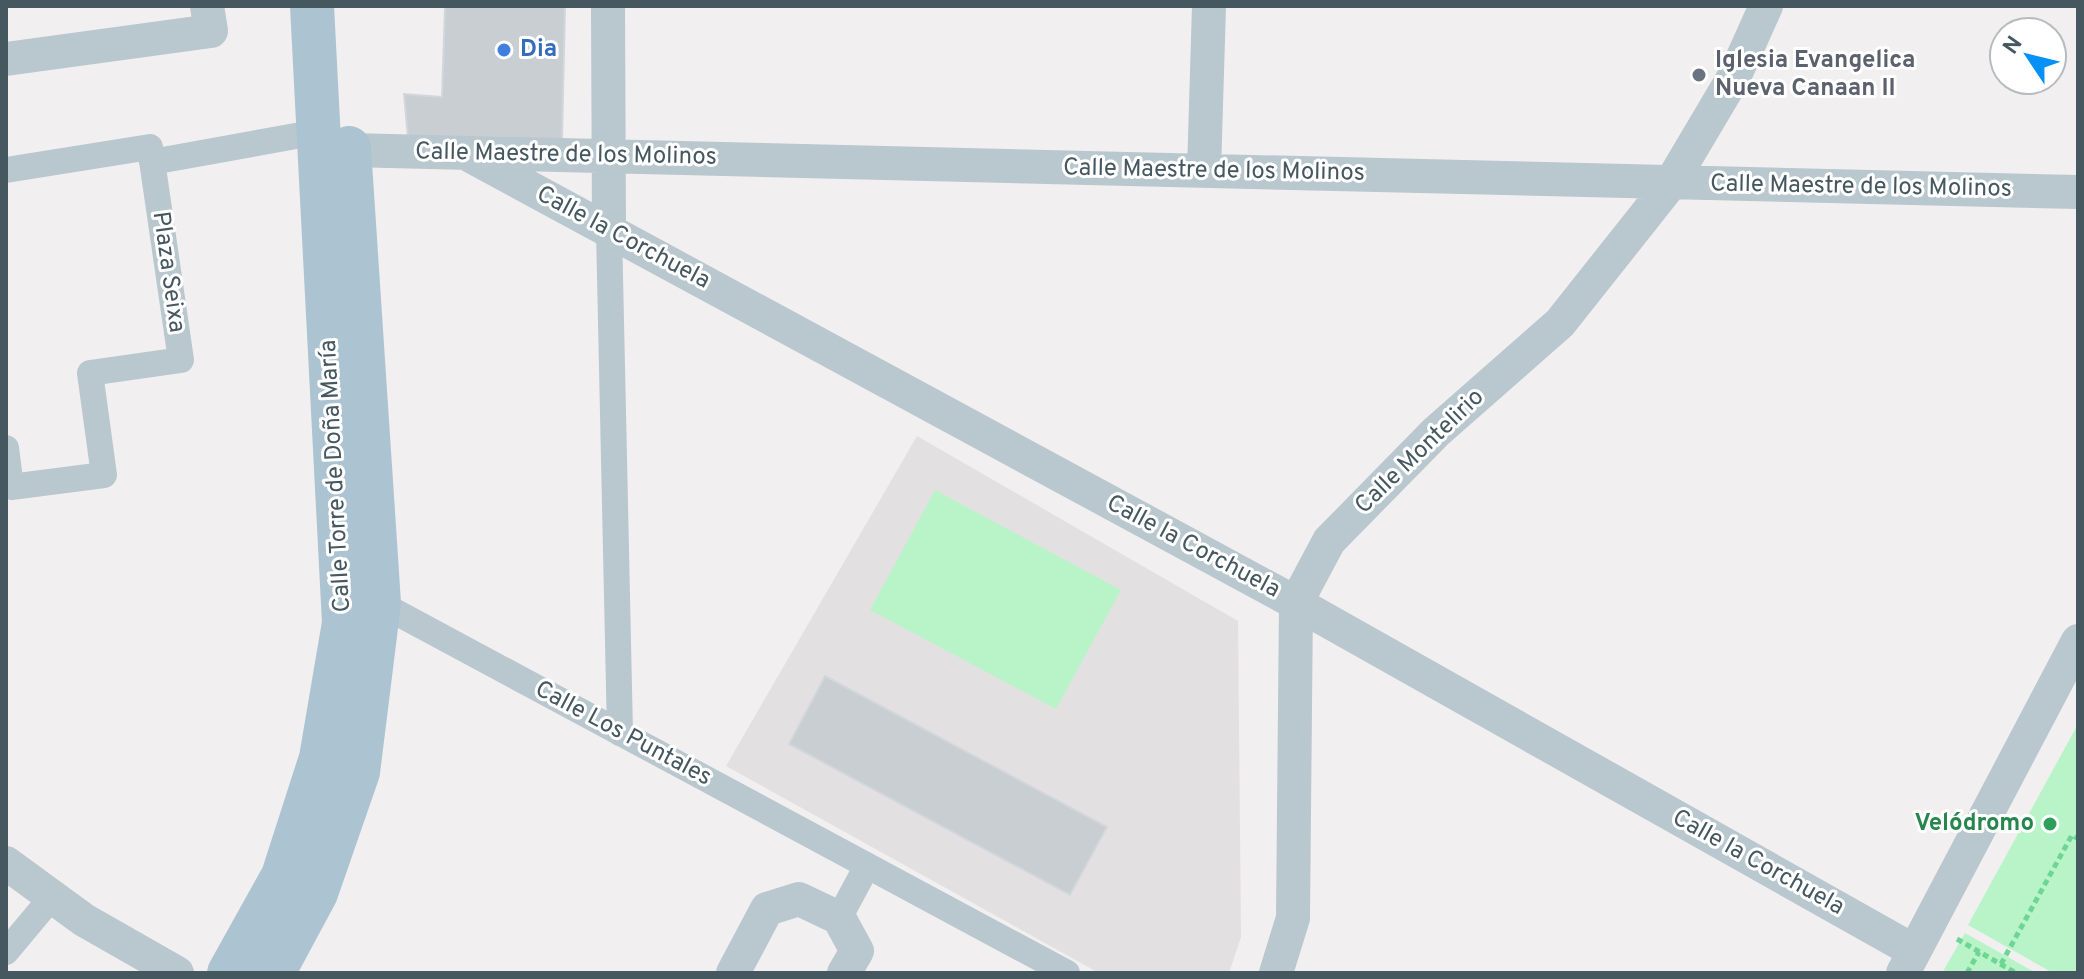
<svg xmlns="http://www.w3.org/2000/svg" width="2084" height="979" font-family="Overpass,sans-serif">
  <rect width="100%" height="100%" fill="#f2eff0"/>
  <path fill="#e3e0e2" d="M917,436L1238,621L1241,937L1229,973H1099L726,766Z"/>
  <path fill="#b9f4c8" d="M935,490L1121,590L1056,709L870,610Z
    M2078,724V973H2053L1968,925Z
    M1965,933L2036,973H1942Z"/>
  <path fill="#c9ced3" stroke="#d3d7dc" stroke-width="2" d="M445,6H565L562,141L408,138L404,94L442,97Z
    M825,676L1107,827L1070,895L789,744Z"/>
  <g fill="none" stroke-linecap="round" stroke-linejoin="round">
    <path stroke="#6ed694" stroke-width="5" stroke-dasharray="6 4" stroke-linecap="butt" d="M1957,939L2016,973
      M2001,964L2072,835L2078,839
      M1967,973L1979,952"/>
    <path stroke="#b9c7ce" stroke-width="26" d="M152,162L318,132
      M6,170L150,147L181,360L90,373L104,475L11,487L6,448
      M609,230L620,733
      M379,603L1067,973
      M839,918L867,866
      M6,952L52,897"/>
    <path stroke="#b9c7ce" stroke-width="34" d="M608,6L609,230
      M6,59L211,31L207,6
      M349,150L2078,192
      M471,156L1296,603L1914,951
      M1204,171L1209,6
      M6,863L84,920L177,973
      M733,973L767,909L799,899L839,918L857,951L844,973
      M1276,973L1293,918L1296,603L1329,541L1436,432L1560,323L1671,183L1735,75L1766,6
      M1903,973L2078,641"/>
    <path stroke="#acc4d1" stroke-width="44" d="M229,973L283,876L321,758L344,623L312,6
      M273,973L316,893L358,772L379,603L349,148"/>
  </g>
  <circle fill="#3f7fe0" stroke="#fff" stroke-width="3" cx="504" cy="50" r="8"/>
  <circle fill="#6b7280" stroke="#fff" stroke-width="3" cx="1699" cy="75" r="8"/>
  <circle fill="#2e9e5b" stroke="#fff" stroke-width="3" cx="2050" cy="824" r="8"/>
  <g text-anchor="middle" dominant-baseline="central" stroke-width="6" stroke-linejoin="round" paint-order="stroke">
    <g font-size="24" font-weight="bold" fill="#366cbe" stroke="#fff" text-anchor="start">
      <text x="520" y="50">Dia</text>
    </g>
    <g font-size="24" font-weight="bold" fill="#5b616d" stroke="#fff" text-anchor="start">
      <text x="1715" y="61">Iglesia Evangelica<tspan x="1715" dy="28">Nueva Canaan II</tspan></text>
    </g>
    <g font-size="24" fill="#45575f" stroke="#fff">
      <text transform="translate(566 155) rotate(1)">Calle Maestre de los Molinos</text>
      <text transform="translate(1214 171) rotate(1)">Calle Maestre de los Molinos</text>
      <text transform="translate(1861 187) rotate(1)">Calle Maestre de los Molinos</text>
      <text transform="translate(623 238) rotate(28)">Calle la Corchuela</text>
      <text transform="translate(168 272) rotate(82)">Plaza Seixa</text>
      <text transform="translate(1420 452) rotate(-44)">Calle Montelirio</text>
      <text transform="translate(336 476) rotate(-93)">Calle Torre de Doña María</text>
      <text transform="translate(1193 547) rotate(28)">Calle la Corchuela</text>
      <text transform="translate(623 734) rotate(28)">Calle Los Puntales</text>
      <text transform="translate(1758 863) rotate(29)">Calle la Corchuela</text>
    </g>
    <g font-size="24" font-weight="bold" fill="#27864d" stroke="#fff" text-anchor="end">
      <text x="2034" y="824">Velódromo</text>
    </g>
  </g>
  <rect width="2084" height="979" fill="none" stroke="#45575f" stroke-width="16"/>
  <g transform="translate(2028 56) rotate(305)"><circle r="38" fill="#ffffff" stroke="#b5bcbf" stroke-width="2"/>
  <path d="M0-6L14 30L0 20L-14 30Z" fill="#0691f6"/>
  <text y="-12" font-size="22" font-weight="bold" text-anchor="middle" fill="#45575f">N</text>
  </g>
</svg>
